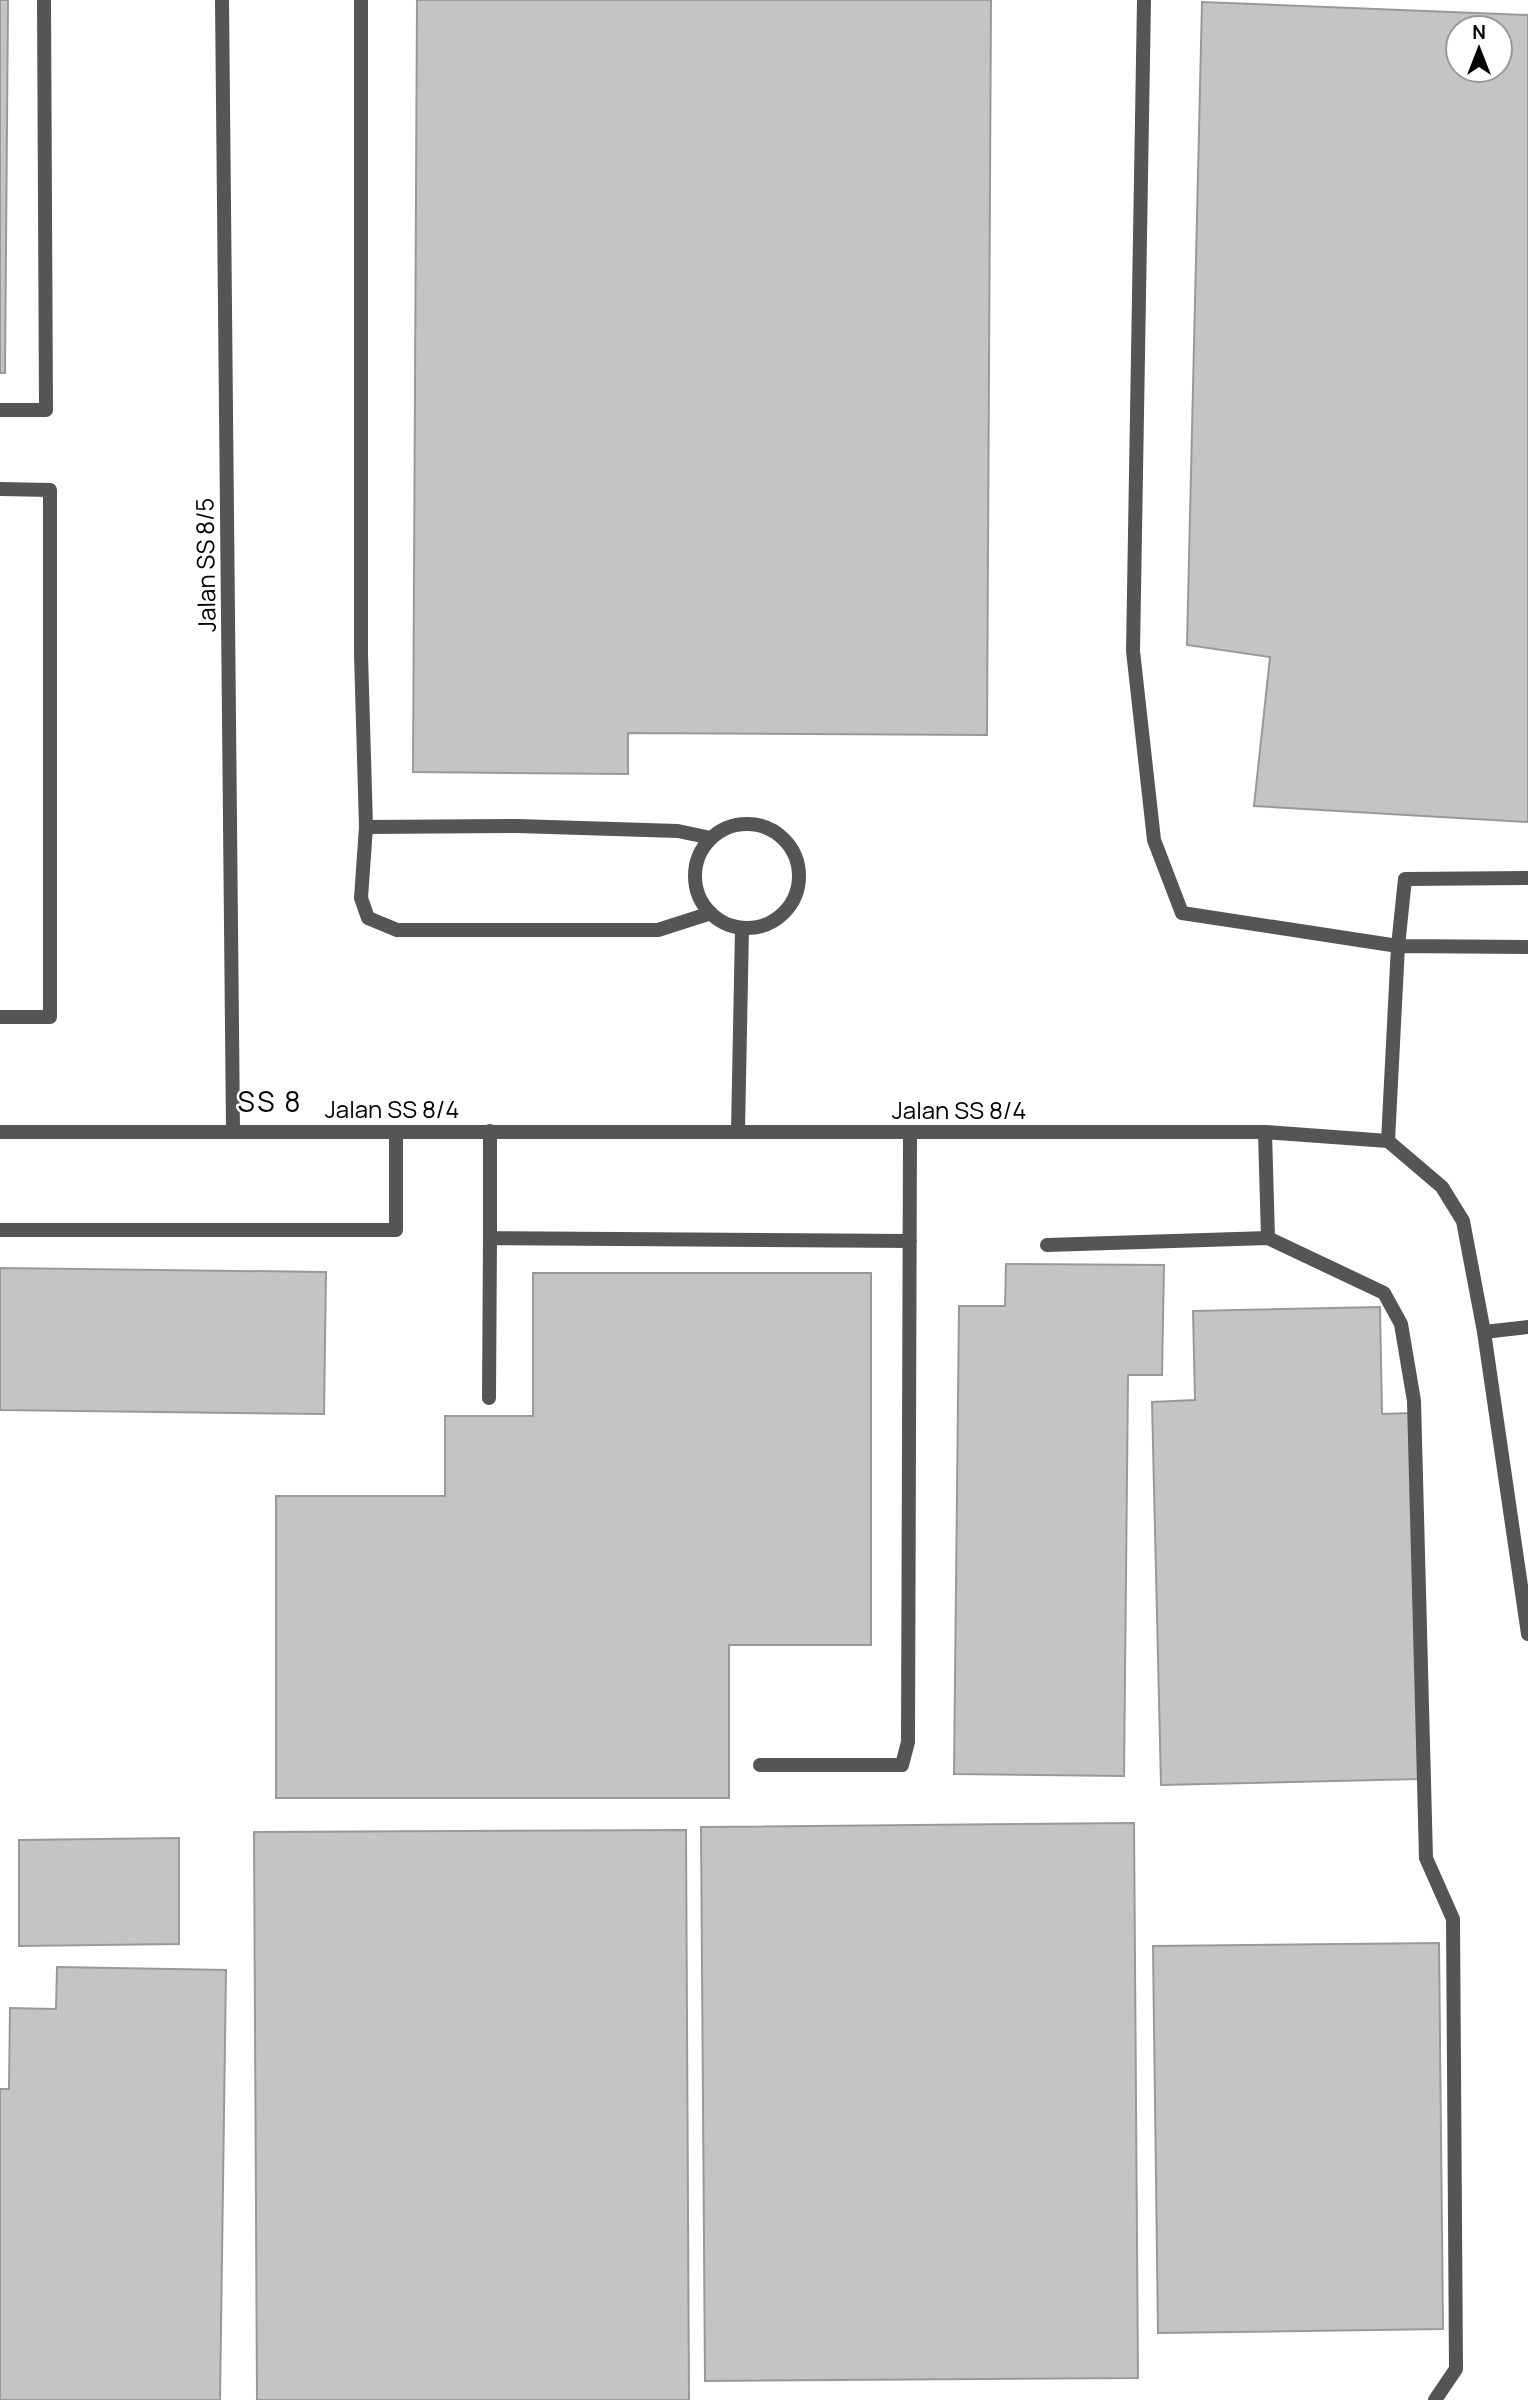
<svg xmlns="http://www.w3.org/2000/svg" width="1528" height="2400" font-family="Manrope,sans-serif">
  <rect width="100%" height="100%" fill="#fff"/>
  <path fill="#c4c4c4" stroke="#999" stroke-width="2" fill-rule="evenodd" d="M0,0H8L5,373H0Z
    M417,0H991L987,735L628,733V774L413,772Z
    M1202,2L1528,15V822L1254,806L1270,657L1187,645ZM1458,28H1500V70H1458Z
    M1006,1264L1164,1265L1162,1375H1128L1124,1776L954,1774L959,1306H1005Z
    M0,1268L326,1272L324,1414L0,1410Z
    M533,1273H871V1645H729V1798H276V1496H445V1416H533Z
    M1380,1307L1382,1414L1410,1413L1419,1779L1161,1785L1152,1402L1195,1400L1193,1311Z
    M1134,1823L1138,2378L705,2381L701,1827Z
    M686,1830L689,2400H257L254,1832Z
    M179,1838V1944L19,1946V1840Z
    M1439,1943L1443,2329L1158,2333L1153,1946Z
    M57,1967L226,1970L220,2400H0V2089H9L10,2008L56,2009Z"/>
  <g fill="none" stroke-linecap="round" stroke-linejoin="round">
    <path stroke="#555" stroke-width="14" d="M361,0V654L366,827L361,898L368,918L397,930H658L711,913
      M1144,0L1133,651L1154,840L1182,913L1398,946L1528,947
      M0,410H46L44,0
      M0,489L50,490V1017H0
      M695 876a52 52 0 1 1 104 0a52 52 0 1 1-104 0Z
      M366,827L517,826L678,831L711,838
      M490,1131V1238
      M738,1131L742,928
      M1388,1141L1398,946L1405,879L1528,878
      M0,1230H396V1132
      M1268,1238L1384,1293L1401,1324L1414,1401L1426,1858L1453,1919L1456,2369L1435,2400
      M1047,1245L1268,1238L1265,1132
      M1484,1332L1528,1327
      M489,1398L490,1238L910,1241
      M760,1765H902L908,1742L910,1132"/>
    <path stroke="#555" stroke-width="14" d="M222,0L233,1130
      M0,1132H1265L1388,1141L1442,1187L1463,1221L1484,1332L1528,1634"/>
  </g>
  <g text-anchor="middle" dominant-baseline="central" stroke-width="5" stroke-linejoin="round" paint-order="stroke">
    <g font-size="24" fill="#000" stroke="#fff">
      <text transform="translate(205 565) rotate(-91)">Jalan SS 8/5</text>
      <text x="392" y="1108">Jalan SS 8/4</text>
      <text x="959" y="1109">Jalan SS 8/4</text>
    </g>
    <g font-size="28" letter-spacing="2" fill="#000" stroke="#fff">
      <text x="270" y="1101">SS 8</text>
    </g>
  </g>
  <g transform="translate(1479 49)"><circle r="33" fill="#ffffff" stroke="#999999" stroke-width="2"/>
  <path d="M0-5L12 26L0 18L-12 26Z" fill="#000000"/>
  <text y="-10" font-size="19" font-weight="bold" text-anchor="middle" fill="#000000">N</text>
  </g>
</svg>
